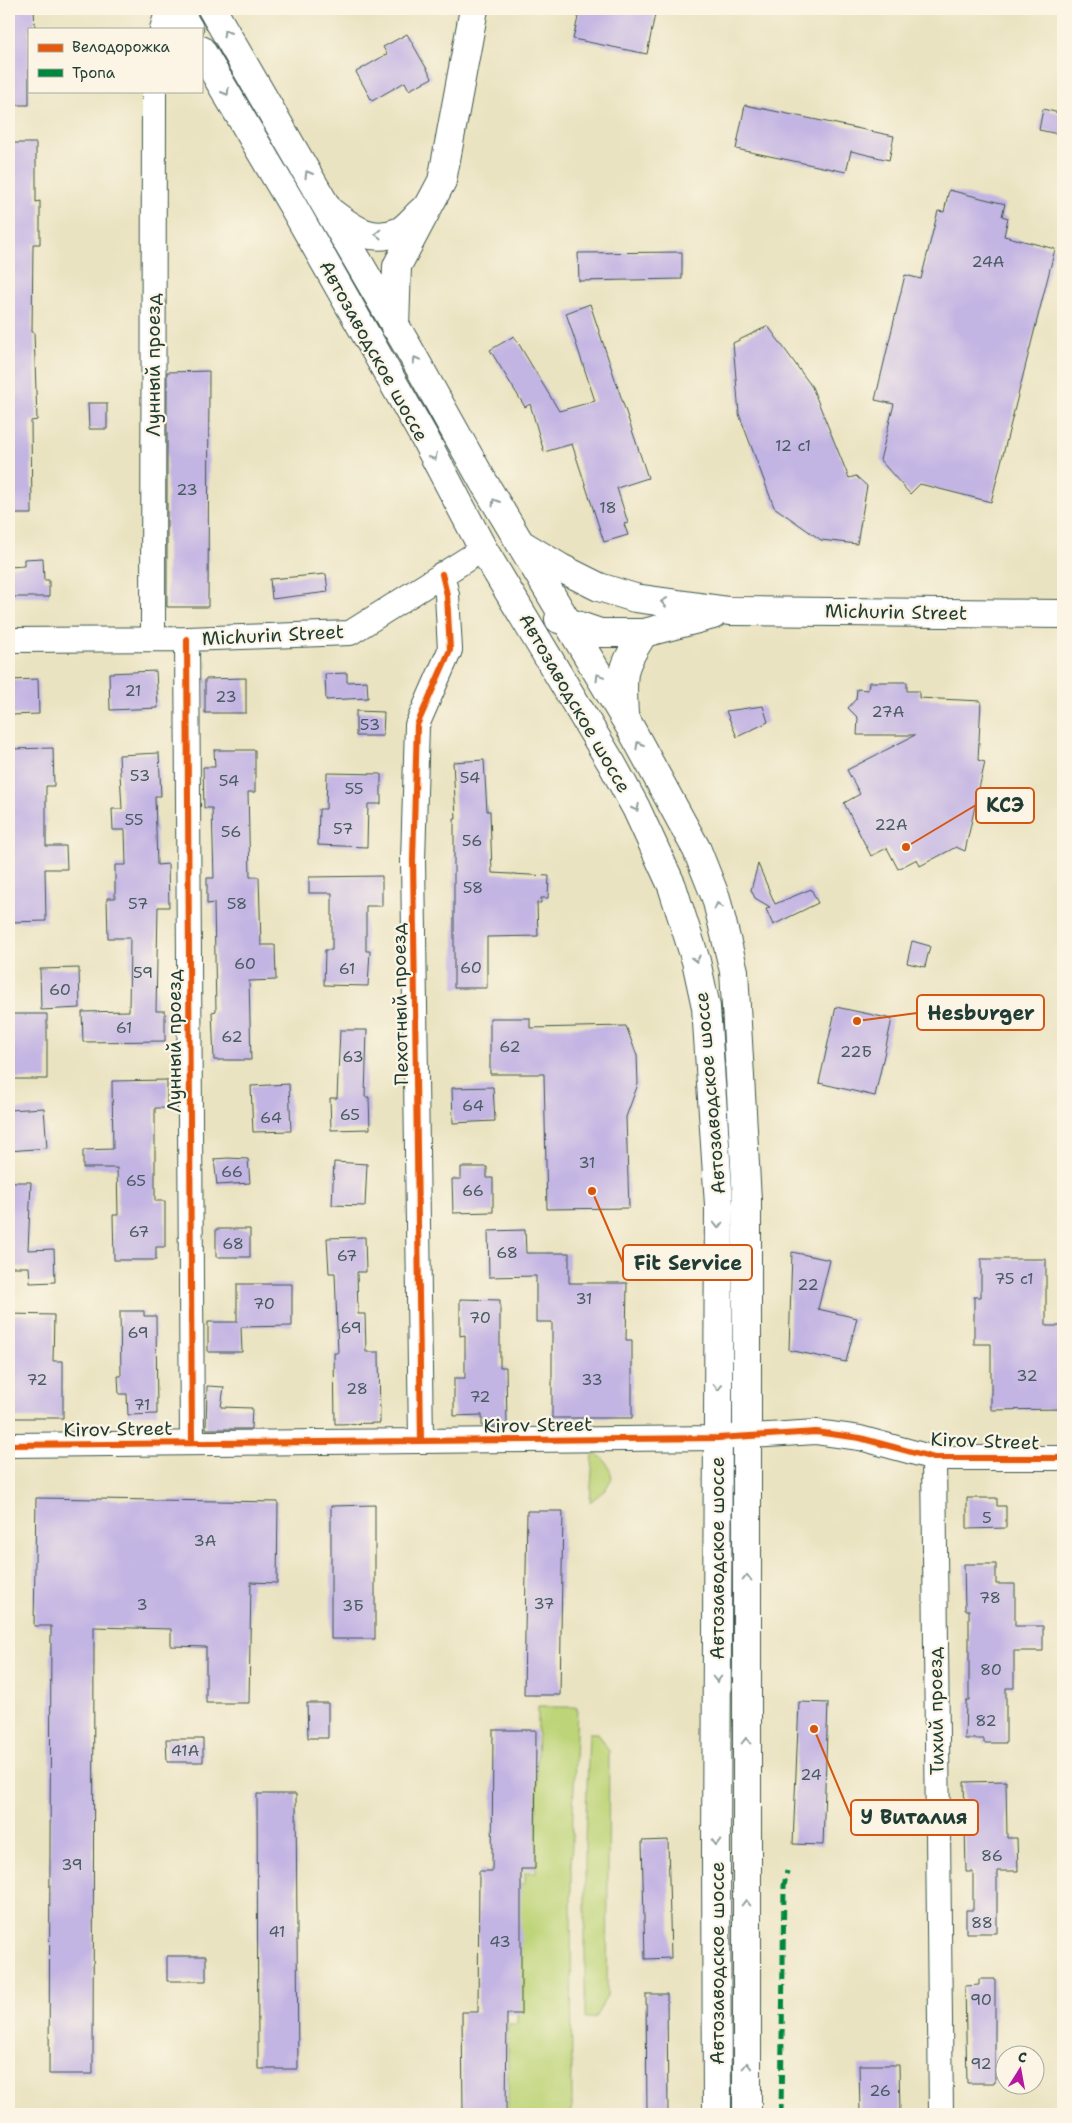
<svg xmlns="http://www.w3.org/2000/svg" width="1072" height="2123" font-family="'Shantell Sans',sans-serif">
  <rect width="100%" height="100%" fill="#fcf5e5"/>
  <filter id="ink" filterUnits="userSpaceOnUse"><feTurbulence type="fractalNoise" baseFrequency=".02" numOctaves="2"/><feDisplacementMap in="SourceGraphic" scale="10" xChannelSelector="R" yChannelSelector="G"/><feConvolveMatrix kernelMatrix="1 2 1 2 8 2 1 2 1" color-interpolation-filters="sRGB"/></filter>
  <filter id="wash" filterUnits="userSpaceOnUse"><feTurbulence type="fractalNoise" baseFrequency=".0096" numOctaves="4" result="noise"/><feDisplacementMap in="SourceGraphic" scale="20" xChannelSelector="R" yChannelSelector="G"/><feGaussianBlur stdDeviation="1.12" result="paint"/><feColorMatrix in="noise" values="0 0 0 0 0 0 0 0 0 0 0 0 0 0 0 0 0 1.4 0 .05"/><feComposite in="paint" operator="in"/></filter>
  <g filter="url(#wash)">
    <rect width="100%" height="100%" fill="#eae3c1"/>
    <path fill="#bed478" stroke="#6e8856" d="M595,1454C605,1457 610,1467 612,1478L605,1490L590,1502L593,1455Z
      M538,1707H577L571,1867L572,2114H508V2024H517L518,1884H525V1872H536Z
      M589,1733H598L609,1751L607,1996L595,2018H585V1842Z"/>
    <g id="blocks">
      <path fill="#c2b4e3" d="M9,9H34L35,29H29V105H9Z
        M580,9H656L647,54L573,39Z
        M407,34L432,78L409,90L405,82L372,101L356,72L387,54L383,47Z
        M745,105L894,136L889,160L851,151L846,172L736,149Z
        M1043,109L1063,114V135L1039,130Z
        M9,143H36V202L40,201V244H33L32,332H34L37,420L31,421L32,514H9V417H13L11,378H9Z
        M949,190L1005,204L1002,216L1008,218L1004,236L1055,249L991,502L920,484L910,494L880,460L894,404L875,400L905,275L921,279L938,211L944,212Z
        M682,252V279L579,281L578,253Z
        M590,304L648,478L617,488L628,523L624,524L628,535L604,542L572,444L544,452L530,404L525,407L490,350L514,336L559,411L595,401L566,313Z
        M768,326L812,387L849,478L856,476L867,486L857,544L821,540L774,507L739,414L733,343Z
        M209,371L208,607H167V372Z
        M88,403H107V429H89Z
        M43,558L44,580H49V597H9V567L24,566V559Z
        M326,574L328,592L272,599L270,579Z
        M156,671L158,708L110,710L109,673Z
        M347,673V682L367,681L368,698L326,700L325,674Z
        M246,678V713H205V679Z
        M38,679L39,714L9,715V680Z
        M869,682H907V691H919V698L981,701L978,760L985,762L965,851L956,847L920,866L917,859L898,869L887,848L871,856L844,803L860,794L847,770L915,735H857L858,718L848,708L856,699L857,689L868,690Z
        M763,706L768,722L737,737L726,711Z
        M356,711L384,712L383,736H356Z
        M53,748L54,786H46V846H66L67,869H45L46,921L9,922V749Z
        M214,750H255V792H248L250,877H259L261,945H275L276,980L249,981L251,1060H214L212,1012L216,1011L214,903L207,904V878H214L212,808H204L203,767H215Z
        M159,753L161,796H155L157,865L168,864L169,907H158L156,1011H165V1041L83,1042L82,1012L129,1011L130,938H108L107,898H115V865H126L125,830H113L112,809H122L119,755Z
        M484,760L487,811H490L492,873L549,876L548,898H541V903H537L538,936L487,937V988H454V819H456L453,762Z
        M327,773L381,774V804H368L367,847L318,845L319,809H326Z
        M758,864L775,904L811,889L818,903L773,925L766,909L770,907L755,898L751,890Z
        M382,876V906H366V951H370L368,986L324,985L325,950H332V893H309V877Z
        M912,941L930,946L925,967L907,963Z
        M79,968L80,1008L41,1010L40,969Z
        M836,1007L892,1019L875,1096L819,1083Z
        M9,1014H47V1079H9Z
        M490,1018H530V1028L626,1026L637,1056L638,1084L626,1117L629,1208L547,1209L544,1074H490Z
        M340,1030H367L365,1097H369L370,1129L331,1130L330,1098H337Z
        M167,1080V1108H155V1201H165V1247H156V1260H114L113,1215H118L117,1168H83V1150L113,1149L112,1081Z
        M289,1084L291,1131L253,1132L251,1086Z
        M493,1087L495,1121L453,1123L452,1088Z
        M44,1108L47,1148L9,1151V1110Z
        M228,1158L248,1159L250,1183L217,1185L214,1159Z
        M334,1162L367,1164L365,1206L332,1205Z
        M461,1167H487V1178H493V1212L453,1213L452,1179H461Z
        M9,1182H31L28,1250L54,1249L55,1282L30,1283L29,1267H9Z
        M216,1229H250V1257H216Z
        M525,1230L526,1253H569V1283H627L626,1340H632V1418H552V1322H536V1276L489,1277L488,1231Z
        M365,1237L366,1272H357L358,1314H365L366,1352H379L380,1423L335,1424L334,1353H338L335,1273H329L327,1238Z
        M792,1252L830,1260L818,1309L857,1318L846,1362L789,1350Z
        M981,1259H1046V1326H1063V1409L991,1410V1344H974V1297H981Z
        M237,1284H292V1326L241,1327L242,1352H208V1322H237Z
        M460,1299L500,1300V1367H506L507,1426H482V1415L454,1416V1378H465V1335L460,1336Z
        M120,1311H144V1316H156L157,1414L128,1415L127,1394H119L118,1376H121Z
        M9,1314L54,1315L53,1361H63V1418H9V1397L12,1396V1343H9Z
        M207,1386L224,1387L221,1407L252,1408L251,1429H206Z
        M36,1498L278,1502L277,1583L251,1582L249,1703H206V1647L171,1646V1629L94,1627L93,2074H49L51,1626H34Z
        M967,1498H997V1506H1006V1528L967,1529Z
        M375,1505V1639H331V1506Z
        M527,1511H563L560,1695H524Z
        M964,1564H996V1584H1015V1626H1043V1651H1014V1688H1006V1743H984V1739H965L966,1701H969V1610H965Z
        M799,1702L828,1703L823,1845L793,1844Z
        M307,1703H328V1738H308Z
        M493,1730H536L535,1869H521V2014H507L506,2114H463L462,2012H478L479,1871H492Z
        M166,1739H203V1762H167Z
        M1006,1781L1007,1838H1017L1018,1871H997V1933H966V1910H973V1872H966L964,1782Z
        M257,1794H296L298,2069H258Z
        M668,1840L671,1958L645,1959L642,1841Z
        M167,1956H206V1981H167Z
        M979,1979H995V2083H967L965,1986L979,1985Z
        M646,1994H667L668,2114H647Z
        M859,2065H899L900,2114H860Z"/>
    </g>
  </g>
  <g filter="url(#ink)">
    <use href="#blocks" fill-opacity="0" stroke="#3d5649" stroke-width="1"/>
    <g fill="none" stroke-linecap="round" stroke-linejoin="round">
      <g stroke="#3d5649" stroke-width="26">
        <path id="minor" d="M162,29L168,9
          M153,639L154,91
          M187,639L192,1443
          M9,640L187,639L350,633L483,549
          M421,1441L413,860L417,725L450,650L447,595L442,574
          M9,1445L718,1438L816,1432L860,1438L934,1458H1063
          M934,1458L941,2114"/>
      </g>
      <g stroke="#3d5649" stroke-width="30">
        <path id="major" d="M177,9L189,29
          M212,9L413,356L480,476L630,727L697,850L716,898L734,971L747,1200V2114
          M201,50L294,208L424,437L483,549L612,764L636,808L672,886L696,961L706,1007L719,1205L716,1851L717,2114
          M332,213C353,228 370,243 398,232C406,229 415,217 422,211
          M395,327L397,266L442,181L474,9
          M523,545L561,568L599,587L635,598L729,611L1063,614
          M559,619L600,633H644
          M624,715C622,673 620,669 644,633L713,615"/>
      </g>
      <use href="#minor" stroke="#fff" stroke-width="24"/>
      <use href="#major" stroke="#fff" stroke-width="28"/>
      <path stroke="#00873e" stroke-width="5" stroke-dasharray="10 5" stroke-linecap="butt" d="M781,2114L784,1886L787,1871"/>
      <g stroke="#fcf5e5" stroke-width="9">
        <path id="cycleway" d="M187,639L192,1443
          M421,1441L413,860L417,725L450,650L447,595L442,574
          M9,1445L718,1438L816,1432L860,1438L934,1458H1063"/>
      </g>
      <use href="#cycleway" stroke="#e8590c" stroke-width="6"/>
    </g>
    <defs><path id="oneway-chevron" d="M-2-3.5L2.5 0L-2 3.5" fill="none" stroke-width="1.6" stroke-linecap="round" stroke-linejoin="round" transform="scale(1.25)"/></defs>
    <g stroke="#8f9e9a">
      <use href="#oneway-chevron" transform="translate(226 33) rotate(-120)"/>
      <use href="#oneway-chevron" transform="translate(226 92) rotate(60)"/>
      <use href="#oneway-chevron" transform="translate(308 174) rotate(-120)"/>
      <use href="#oneway-chevron" transform="translate(378 234) rotate(179)"/>
      <use href="#oneway-chevron" transform="translate(416 360) rotate(-120)"/>
      <use href="#oneway-chevron" transform="translate(434 457) rotate(62)"/>
      <use href="#oneway-chevron" transform="translate(495 502) rotate(-121)"/>
      <use href="#oneway-chevron" transform="translate(664 602) rotate(-172)"/>
      <use href="#oneway-chevron" transform="translate(599 677) rotate(-121)"/>
      <use href="#oneway-chevron" transform="translate(639 745) rotate(-119)"/>
      <use href="#oneway-chevron" transform="translate(636 808) rotate(63)"/>
      <use href="#oneway-chevron" transform="translate(718 906) rotate(-104)"/>
      <use href="#oneway-chevron" transform="translate(696 959) rotate(76)"/>
      <use href="#oneway-chevron" transform="translate(718 1225) rotate(90)"/>
      <use href="#oneway-chevron" transform="translate(718 1387) rotate(90)"/>
      <use href="#oneway-chevron" transform="translate(747 1578) rotate(-90)"/>
      <use href="#oneway-chevron" transform="translate(717 1679) rotate(90)"/>
      <use href="#oneway-chevron" transform="translate(746 1741) rotate(-90)"/>
      <use href="#oneway-chevron" transform="translate(716 1842) rotate(90)"/>
      <use href="#oneway-chevron" transform="translate(746 1903) rotate(-90)"/>
      <use href="#oneway-chevron" transform="translate(747 2066) rotate(-90)"/>
    </g>
  </g>
  <g text-anchor="middle" dominant-baseline="central" stroke-width="4.5" stroke-linejoin="round" paint-order="stroke">
    <g font-size="16" fill="#485b60">
      <text x="988" y="261">24А</text>
      <text x="793" y="445">12 с1</text>
      <text x="187" y="489">23</text>
      <text x="608" y="507">18</text>
      <text x="133" y="690">21</text>
      <text x="226" y="696">23</text>
      <text x="888" y="711">27А</text>
      <text x="370" y="724">53</text>
      <text x="140" y="775">53</text>
      <text x="470" y="777">54</text>
      <text x="229" y="780">54</text>
      <text x="354" y="788">55</text>
      <text x="134" y="819">55</text>
      <text x="891" y="824">22А</text>
      <text x="343" y="828">57</text>
      <text x="231" y="831">56</text>
      <text x="472" y="840">56</text>
      <text x="473" y="887">58</text>
      <text x="138" y="903">57</text>
      <text x="237" y="903">58</text>
      <text x="245" y="963">60</text>
      <text x="471" y="967">60</text>
      <text x="347" y="968">61</text>
      <text x="143" y="972">59</text>
      <text x="60" y="989">60</text>
      <text x="124" y="1027">61</text>
      <text x="232" y="1036">62</text>
      <text x="510" y="1046">62</text>
      <text x="856" y="1051">22Б</text>
      <text x="353" y="1056">63</text>
      <text x="473" y="1105">64</text>
      <text x="350" y="1114">65</text>
      <text x="271" y="1117">64</text>
      <text x="587" y="1162">31</text>
      <text x="232" y="1171">66</text>
      <text x="136" y="1180">65</text>
      <text x="473" y="1190">66</text>
      <text x="139" y="1231">67</text>
      <text x="233" y="1243">68</text>
      <text x="507" y="1252">68</text>
      <text x="347" y="1255">67</text>
      <text x="1014" y="1278">75 с1</text>
      <text x="808" y="1284">22</text>
      <text x="584" y="1298">31</text>
      <text x="264" y="1303">70</text>
      <text x="480" y="1317">70</text>
      <text x="351" y="1327">69</text>
      <text x="138" y="1332">69</text>
      <text x="1027" y="1375">32</text>
      <text x="37" y="1379">72</text>
      <text x="592" y="1379">33</text>
      <text x="357" y="1388">28</text>
      <text x="480" y="1396">72</text>
      <text x="142" y="1404">71</text>
      <text x="987" y="1517">5</text>
      <text x="205" y="1540">3А</text>
      <text x="990" y="1597">78</text>
      <text x="544" y="1603">37</text>
      <text x="142" y="1604">3</text>
      <text x="353" y="1605">3Б</text>
      <text x="991" y="1669">80</text>
      <text x="986" y="1720">82</text>
      <text x="185" y="1750">41А</text>
      <text x="811" y="1774">24</text>
      <text x="992" y="1855">86</text>
      <text x="72" y="1864">39</text>
      <text x="982" y="1922">88</text>
      <text x="277" y="1931">41</text>
      <text x="500" y="1941">43</text>
      <text x="981" y="1999">90</text>
      <text x="981" y="2063">92</text>
      <text x="880" y="2090">26</text>
    </g>
    <g font-size="19" fill="#1f3d34" stroke="#fcf5e5">
      <text transform="translate(374 351) rotate(61)">Автозаводское шоссе</text>
      <text transform="translate(153 365) rotate(-90)">Лунный проезд</text>
      <text transform="translate(896 612) rotate(1)">Michurin Street</text>
      <text transform="translate(273 635) rotate(-3)">Michurin Street</text>
      <text transform="translate(575 703) rotate(60)">Автозаводское шоссе</text>
      <text transform="translate(400 1004) rotate(-91)">Пехотный проезд</text>
      <text transform="translate(174 1041) rotate(-90)">Лунный проезд</text>
      <text transform="translate(710 1093) rotate(-95)">Автозаводское шоссе</text>
      <text transform="translate(538 1425) rotate(-1)">Kirov Street</text>
      <text transform="translate(118 1429) rotate(-1)">Kirov Street</text>
      <text transform="translate(985 1441) rotate(2)">Kirov Street</text>
      <text transform="translate(717 1558) rotate(-90)">Автозаводское шоссе</text>
      <text transform="translate(936 1711) rotate(-91)">Тихий проезд</text>
      <text transform="translate(717 1963) rotate(-90)">Автозаводское шоссе</text>
    </g>
  </g>
  <path fill="none" stroke="#d45610" stroke-width="2" d="M906 847L976 805M857 1021L917 1013M592 1191L623 1263M814 1729L851 1817"/>
  <g fill="#d45610" stroke="#fcf5e5" stroke-width="2">
    <circle cx="906" cy="847" r="5"/>
    <circle cx="857" cy="1021" r="5"/>
    <circle cx="592" cy="1191" r="5"/>
    <circle cx="814" cy="1729" r="5"/>
  </g>
  <g fill="#fcf5e5" stroke="#d45610" stroke-width="2">
    <rect x="976" y="788" width="58" height="35" rx="5"/>
    <rect x="917" y="995" width="127" height="35" rx="5"/>
    <rect x="623" y="1245" width="129" height="35" rx="5"/>
    <rect x="851" y="1800" width="127" height="35" rx="5"/>
  </g>
  <g font-size="20" text-anchor="middle" font-weight="bold" fill="#1f3d34">
    <text x="1005" y="812">КСЭ</text>
    <text x="981" y="1020">Hesburger</text>
    <text x="688" y="1270">Fit Service</text>
    <text x="914" y="1824">У Виталия</text>
  </g>
  <rect width="1072" height="2123" fill="none" stroke="#fcf5e5" stroke-width="30"/>
  <rect x="28" y="28" width="175" height="65" fill="#fcf5e5" stroke="#a4ab9e"/>
  <rect x="38" y="44" width="25" height="8" fill="#e8590c" stroke="#a4ab9e"/>
  <text x="72" y="52" font-size="15" fill="#1f3d34">Велодорожка</text>
  <rect x="38" y="69" width="25" height="8" fill="#00873e" stroke="#a4ab9e"/>
  <text x="72" y="78" font-size="15" fill="#1f3d34">Тропа</text>
  <g transform="translate(1020 2070) rotate(11)"><circle r="24" fill="#fcf5e5" stroke="#a4ab9e"/>
  <path d="M0-4L9 19L0 12L-9 19Z" fill="#b5179e"/>
  <text y="-8" font-size="14" font-weight="bold" text-anchor="middle" fill="#1f3d34">С</text>
  </g>
</svg>
